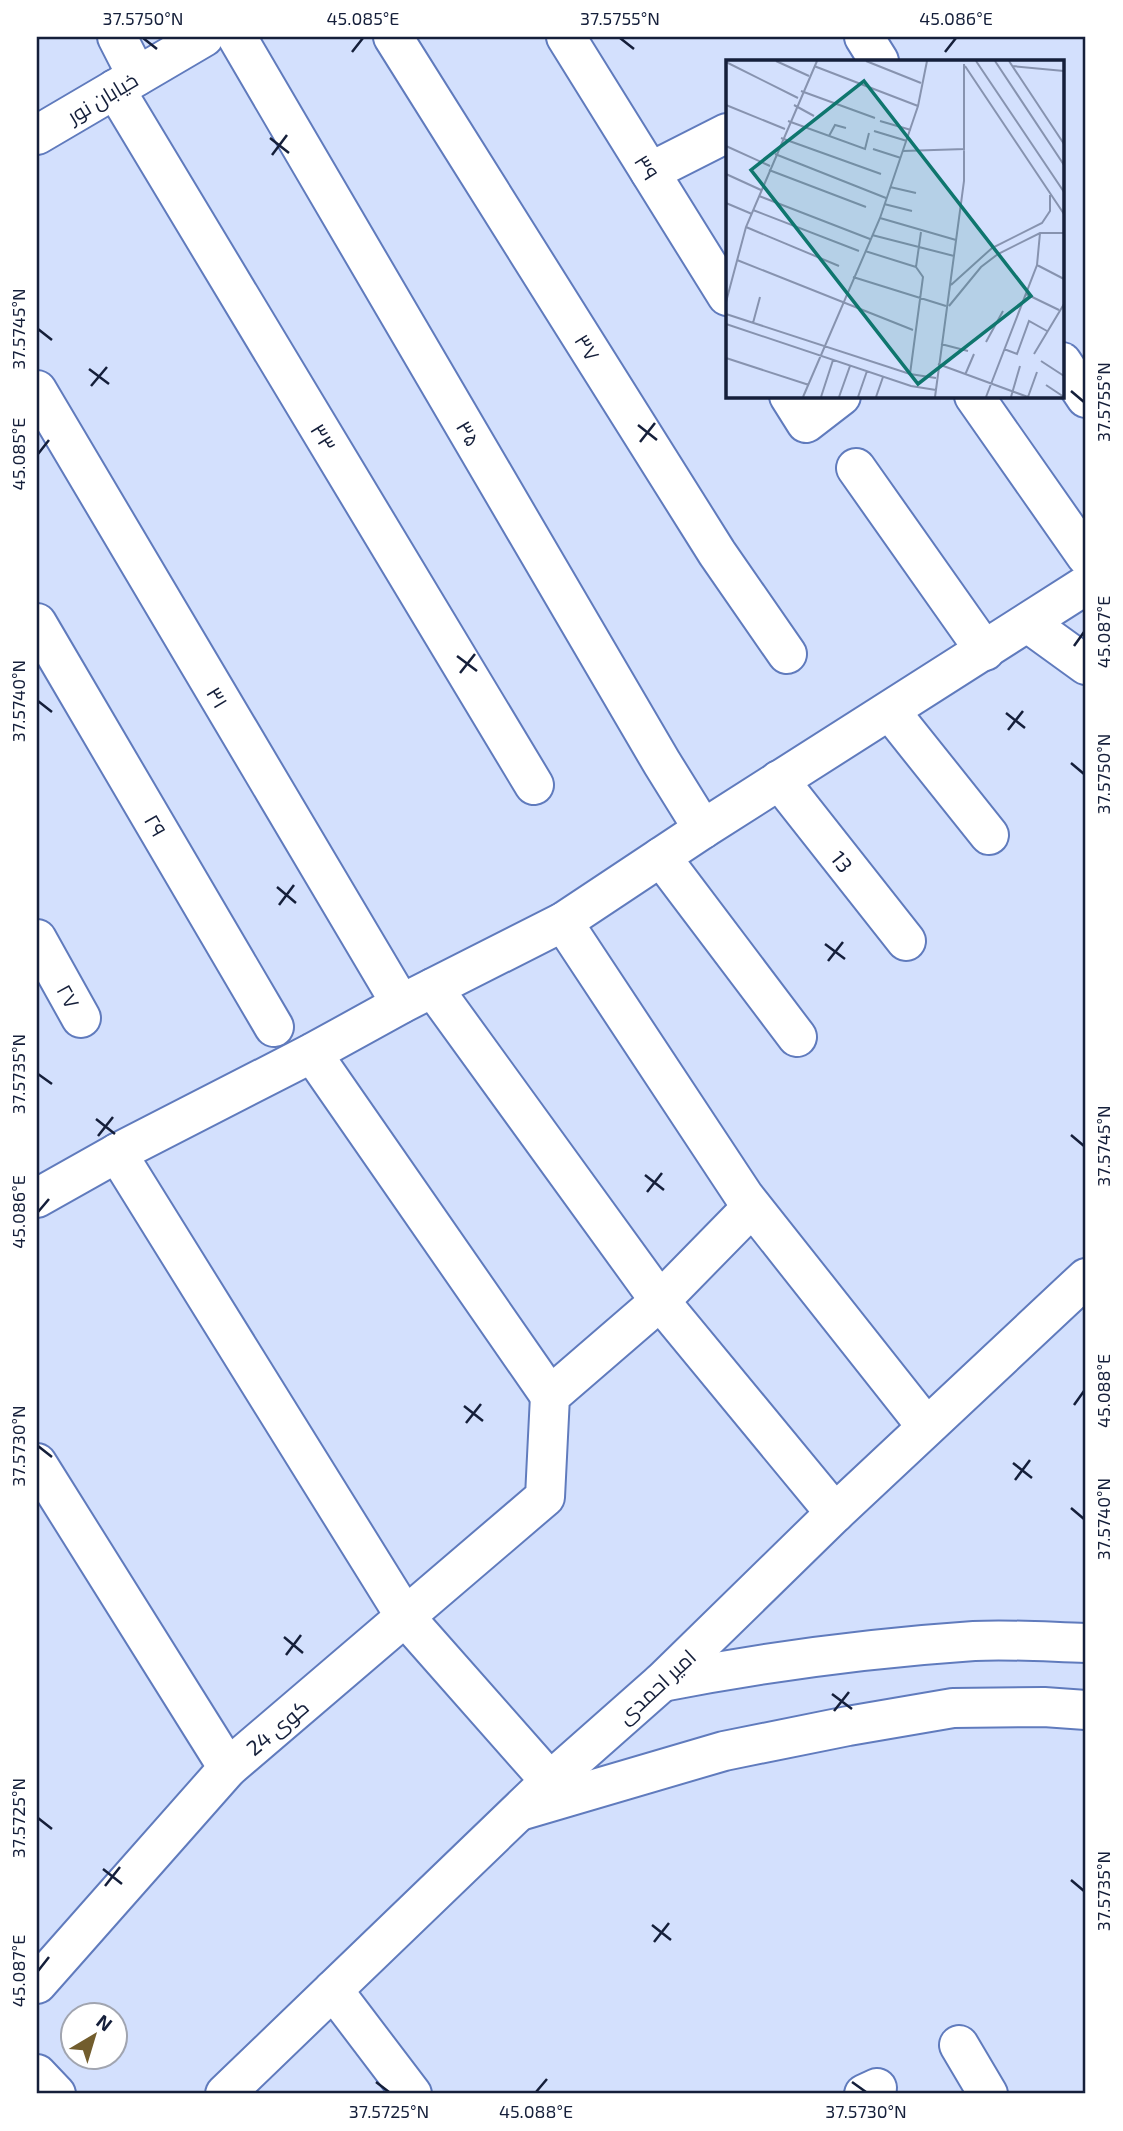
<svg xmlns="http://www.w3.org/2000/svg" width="1123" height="2131" font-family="'Exo 2',Cairo,sans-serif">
  <rect width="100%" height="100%" fill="#d3e0fd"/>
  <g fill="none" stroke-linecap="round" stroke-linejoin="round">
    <g stroke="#607bbd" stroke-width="42">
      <g id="street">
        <path d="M117,37L137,76"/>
        <path d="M237,37L662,763L703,829"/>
        <path d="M393,37L717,553L787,654"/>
        <path d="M566,37L727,296"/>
        <path d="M864,37L879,61"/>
        <path d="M115,89L534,785"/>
        <path d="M650,172L727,133"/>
        <path d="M1062,362L1086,398"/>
        <path d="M37,390L401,1004"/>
        <path d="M789,396L806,423L841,396"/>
        <path d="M974,396L1086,556"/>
        <path d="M856,468L985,651"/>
        <path d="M37,623L274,1027"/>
        <path d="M1028,623L1086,665"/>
        <path d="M890,711L989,835"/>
        <path id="s1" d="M779,780L906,941"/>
        <path d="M661,857L797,1037"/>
        <path d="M563,922L744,1196L926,1426"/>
        <path d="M37,939L81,1018"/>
        <path d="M433,988L660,1301L835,1513"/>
        <path d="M312,1053L550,1396"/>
        <path d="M117,1153L406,1618L550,1781"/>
        <path d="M37,1198L117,1153L312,1053L401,1004L563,922L703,829L1086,585"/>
        <path d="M37,1463L228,1768"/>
        <path d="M662,1682C765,1662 870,1648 974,1641C1011,1639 1049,1642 1086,1643"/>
        <path d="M523,1810L724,1751L848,1726L953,1708L1044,1707L1086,1710"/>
        <path d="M37,1984L228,1768L545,1497L550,1396L660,1301L752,1207"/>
        <path d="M333,1990L412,2094"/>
        <path d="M959,2045L988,2094"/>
        <path d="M864,2094L877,2088"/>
      </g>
    </g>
    <g stroke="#607bbd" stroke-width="42">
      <path id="secondary" d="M37,135L204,37
        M37,2074L56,2094
        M225,2094L550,1781L662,1682L835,1513L1086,1278"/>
    </g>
    <use href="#street" stroke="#fff" stroke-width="38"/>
    <use href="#secondary" stroke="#fff" stroke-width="38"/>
  </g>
  <path fill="none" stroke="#151f3a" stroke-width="2.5" d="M143,38L157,49M620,38L634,49M352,52L363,38M945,52L956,38M270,138L289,153M272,155L287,135M38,329L52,340M89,369L109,384M91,386L107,367M1071,391L1084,402M638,425L657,440M640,442L655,423M38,454L49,440M1074,646L1084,632M457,656L477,671M460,673L475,654M38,701L52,712M1006,713L1025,728M1008,730L1023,711M1071,763L1084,774M277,887L296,903M279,905L294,885M825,944L845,959M828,961L843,942M38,1074L52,1084M96,1119L115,1134M1071,1135L1084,1146M98,1136L113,1117M645,1175L664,1190M647,1192L662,1173M38,1212L49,1199M1074,1405L1084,1391M464,1406L483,1421M466,1423L481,1404M38,1446L52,1457M1013,1463L1032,1478M1015,1480L1030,1460M1071,1508L1084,1519M284,1637L303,1653M286,1655L301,1635M832,1694L852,1709M834,1711L849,1692M38,1818L52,1829M103,1869L122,1884M1071,1880L1084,1891M105,1886L120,1867M652,1925L671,1940M654,1942L669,1923M38,1971L49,1957M376,2082L389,2092M852,2082L866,2092M536,2092L547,2079"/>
  <g text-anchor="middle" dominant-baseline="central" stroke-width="6" stroke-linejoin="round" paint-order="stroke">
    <g font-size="21" fill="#151f3a" stroke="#fff">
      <text transform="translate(102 97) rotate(-31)">خیابان نور</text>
      <text transform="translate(647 167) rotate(58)">۳۹</text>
      <text transform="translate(588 347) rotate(58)">۳۷</text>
      <text transform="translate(469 433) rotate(60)">۳۵</text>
      <text transform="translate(324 437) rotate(59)">۳۳</text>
      <text transform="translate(218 697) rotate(59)">۳۱</text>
      <text transform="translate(156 825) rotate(60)">۲۹</text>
      <text stroke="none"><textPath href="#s1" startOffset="103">13</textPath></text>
      <text transform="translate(69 996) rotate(61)">۲۷</text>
      <text transform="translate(656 1686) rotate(-43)">امیر احمدی</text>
      <text transform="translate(277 1727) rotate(-40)">کوی 24</text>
    </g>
  </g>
  <g transform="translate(726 60)">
    <rect width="338" height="338" fill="#d3e0fd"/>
    <path fill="none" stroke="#8793af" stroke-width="2" d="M50,1L83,16M140,1L195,23M250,1L338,132M269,1L338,105M283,1L338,84M0,2L72,38M88,6L192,46M239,6L338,154M286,6L338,11M75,31L149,58M0,45L59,69M68,45L88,56M62,61L139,89L143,73M154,61L185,70M148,71L181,81M103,76L109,65L120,68M55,78L155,114M0,86L44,106M147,89L175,98M177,91L239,89M49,94L160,138M43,110L140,147M0,114L35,130M164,127L190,133M33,136L144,179M0,143L26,154M158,144L186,151M27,150L133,191M154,158L230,180M20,167L113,206M146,175L228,196M139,191L190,207M11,200L187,270M311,205L338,219M127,217L220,246M225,225L266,188L316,163L324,151V135M300,234L333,250M0,242L20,167L91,1M223,246L255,207L272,194L314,173H338M0,254L184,314L210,318M27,263L34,237M0,264L185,326L210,330M260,282L277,251M215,284L242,291M278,289L291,294L303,261L321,271M308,294L338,244M0,298L83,325M315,301L338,316M212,304L302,337M184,314L197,217L190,207L195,172M239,315L248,294M320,325L338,337M77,337L154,158L192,46L201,1M95,337L107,300M113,337L124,306M132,337L141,311M150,337L157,317M209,337L238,121V4M260,337L311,205L314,173M285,337L294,306M302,337L311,312"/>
    <path fill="#0f766e" fill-opacity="0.15" stroke="#0f766e" stroke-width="3.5" d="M138,21L305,236L192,324L25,110Z"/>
    <rect width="338" height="338" fill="none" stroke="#151f3a" stroke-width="3.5"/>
  </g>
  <rect width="1123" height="2131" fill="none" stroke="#ffffff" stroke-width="77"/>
  <g transform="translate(94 2036) rotate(38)"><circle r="33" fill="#ffffff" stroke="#a1a5b0" stroke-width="2"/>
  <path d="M0-5L12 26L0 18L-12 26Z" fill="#725d2d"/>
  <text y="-10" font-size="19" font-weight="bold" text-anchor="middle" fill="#151f3a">N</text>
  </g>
  <rect x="38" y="38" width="1046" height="2054" fill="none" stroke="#151f3a" stroke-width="2.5"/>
  <g font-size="18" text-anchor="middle" fill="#151f3a">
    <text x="143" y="25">37.5750°N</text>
    <text x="363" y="25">45.085°E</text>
    <text x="620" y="25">37.5755°N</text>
    <text x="956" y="25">45.086°E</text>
    <text transform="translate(19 329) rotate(-90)" y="6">37.5745°N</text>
    <text transform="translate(1104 402) rotate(-90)" y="6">37.5755°N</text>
    <text transform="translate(19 454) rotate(-90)" y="6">45.085°E</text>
    <text transform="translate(1104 632) rotate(-90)" y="6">45.087°E</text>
    <text transform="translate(19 701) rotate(-90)" y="6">37.5740°N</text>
    <text transform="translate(1104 774) rotate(-90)" y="6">37.5750°N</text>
    <text transform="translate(19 1074) rotate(-90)" y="6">37.5735°N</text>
    <text transform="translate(1104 1146) rotate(-90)" y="6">37.5745°N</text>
    <text transform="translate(19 1212) rotate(-90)" y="6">45.086°E</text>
    <text transform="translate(1104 1391) rotate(-90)" y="6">45.088°E</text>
    <text transform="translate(19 1446) rotate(-90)" y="6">37.5730°N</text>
    <text transform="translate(1104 1519) rotate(-90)" y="6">37.5740°N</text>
    <text transform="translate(19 1818) rotate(-90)" y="6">37.5725°N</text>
    <text transform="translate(1104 1891) rotate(-90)" y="6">37.5735°N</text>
    <text transform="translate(19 1971) rotate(-90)" y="6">45.087°E</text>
    <text x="389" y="2118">37.5725°N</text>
    <text x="536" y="2118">45.088°E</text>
    <text x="866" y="2118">37.5730°N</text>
  </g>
</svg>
